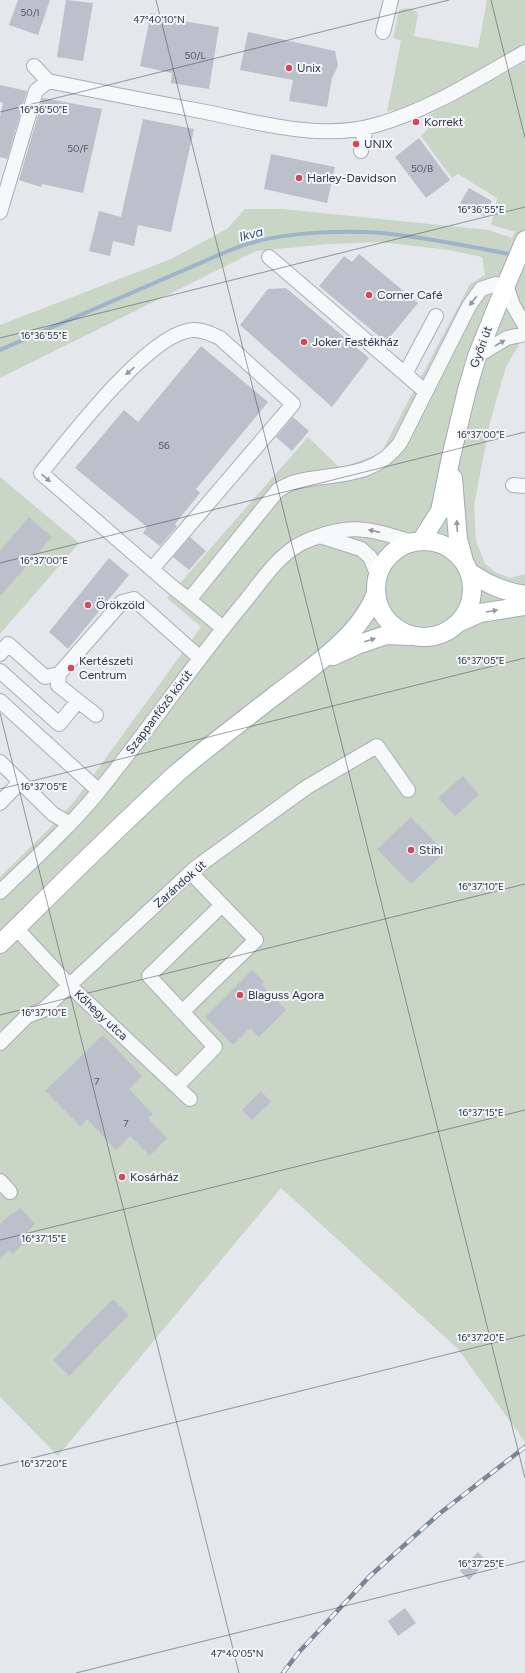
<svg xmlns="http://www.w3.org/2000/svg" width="525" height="1673" font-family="Figtree,sans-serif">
  <rect width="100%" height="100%" fill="#e4e7ec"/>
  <path fill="#c9d6c5" d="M487,0H525V44L448,88L410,107L387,112L401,41L393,38L399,10L406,8L416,11L418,15L414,36L478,48Z
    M525,62V334L506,367L490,422L474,506L476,541L485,564L497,573L510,578L525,574V1442L458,1349L281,1188L58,1456L0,1397V877L52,826L76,799L201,627L167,598L308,437L340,468L381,453L470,284L485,275L482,257L449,250L380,242L328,244L256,251L0,378V325L171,259L227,229L245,209H282L489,230L512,238L514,233L516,232L491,225L497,198L458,174L452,178L421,136L428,129L422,119Z
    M0,477L79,543L0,634Z"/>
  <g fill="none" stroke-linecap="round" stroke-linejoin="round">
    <path stroke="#9fb4cc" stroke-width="4" d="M0,350L228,251C237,248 245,244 254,242C291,232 344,230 382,233C426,237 471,247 515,255"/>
  </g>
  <path fill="#bbc0ca" d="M18,0H50L38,35L9,25Z
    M66,0L93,3L83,61L57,57Z
    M151,13L170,17V19L219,27L209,89L171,83L172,73L140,66Z
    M248,32L335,51L338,66L332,78L327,107L289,101L293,80L240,70Z
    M0,85L27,91L7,159L0,157V117L3,103L0,102Z
    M43,98L102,109L83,193L42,184L41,187L19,180Z
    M143,119L194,129L171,232L138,225L134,246L113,241L110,256L89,251L99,211L121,217Z
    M419,138L450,180L426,198L395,157Z
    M271,154L335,167L327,203L264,189Z
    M469,188L492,201L484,216L460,203Z
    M359,254L418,303L386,342L319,286L344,256L352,262Z
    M286,288L369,358L332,407L240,325L268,289Z
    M201,346L268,402L196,489L200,493L175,524L177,526L160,546L143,533L147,527L75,468L124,410L138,422Z
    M293,417L309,431L292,451L276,437Z
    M29,517L52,537L0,596V551Z
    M190,537L206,551L189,570L173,557Z
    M109,558L129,575L68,649L49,632Z
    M463,776L479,795L455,816L438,798Z
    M411,817L445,852L411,884L377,849Z
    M252,970L264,982L262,985L286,1010L259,1037L250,1028L233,1045L205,1017Z
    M103,1035L142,1076L129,1089L153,1114L148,1118L167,1138L150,1156L130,1136L116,1150L87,1119L80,1126L45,1091Z
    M261,1091L271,1102L252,1120L242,1110Z
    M20,1208L35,1224L20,1239L24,1243L13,1254L9,1250L0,1258V1224L12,1213L13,1214Z
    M113,1299L129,1315L69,1376L53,1360Z
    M478,1552L487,1561L469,1580L460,1571Z
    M405,1608L416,1623L398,1636L388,1621Z"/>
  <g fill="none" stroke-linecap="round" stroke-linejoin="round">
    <g stroke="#a9aeb7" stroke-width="16">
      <path id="minor" d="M383,32L391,0
        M34,66L48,81C101,92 153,102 206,112C260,123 321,141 376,125C430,110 477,79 525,52
        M361,151L366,128
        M0,212L36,91L48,81
        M269,257L426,392
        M506,285L513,305L525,326
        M477,356L507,338L525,334
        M405,374L436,316
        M513,485L525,486
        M320,536L361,549L370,557L378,576
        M152,569L293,404L220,338C211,334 204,330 194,330C151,330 68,440 41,473L170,585L189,600
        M223,628L189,600L278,490C284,487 290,483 295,482C335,472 372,480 400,443L469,306L481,289L496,284L505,287L506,285
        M0,654L8,644L45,677L59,674L122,602L134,599L200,658
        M0,671L59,724L78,701L58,685L59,674
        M0,701L99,791
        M78,701L96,715
        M0,762L53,814L70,824
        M0,803L20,782
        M0,892C34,859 70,827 99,791C150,728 195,661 247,599C263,579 280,553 304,542C349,522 367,528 412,542
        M16,928L70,986L190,1099
        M182,1012L256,940L191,873
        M0,1043L27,1016L43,1010L194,869L307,787L377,746L408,790
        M177,1086L215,1047L149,976L222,905
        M0,1181L10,1192"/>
    </g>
    <g stroke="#a3abb8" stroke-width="20">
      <path id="major" d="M506,285L525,240
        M453,478L458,539L464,561
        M421,541L440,511L451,457L467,390L477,356L505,287
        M376 589a48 48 0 1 1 96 0a48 48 0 1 1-96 0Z
        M469,572C489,585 502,591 525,595
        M460,622L480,613L525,606
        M333,656L357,645L386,635L409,636
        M0,944C58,887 116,829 176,774C207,747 241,722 273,697C309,669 360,637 376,593"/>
    </g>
    <use href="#minor" stroke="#f7f8fa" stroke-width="14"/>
    <use href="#major" stroke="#fff" stroke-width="18"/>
    <g stroke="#7d8696" stroke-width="4.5">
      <path id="rail" d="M283,1673L298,1653L370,1576L439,1514L525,1447"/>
    </g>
    <use href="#rail" stroke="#f4f6f9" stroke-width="3" stroke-dasharray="9" stroke-linecap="butt"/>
  </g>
  <defs><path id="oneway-solid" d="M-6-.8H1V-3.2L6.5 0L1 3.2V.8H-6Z"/></defs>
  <g fill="#9196a0">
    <use href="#oneway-solid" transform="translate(473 301) rotate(127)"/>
    <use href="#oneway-solid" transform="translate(500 343) rotate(-30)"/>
    <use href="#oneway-solid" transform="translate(130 371) rotate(138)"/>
    <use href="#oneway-solid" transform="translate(46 478) rotate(41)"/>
    <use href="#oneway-solid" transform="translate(374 531) rotate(-167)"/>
  </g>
  <g fill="#959aa2">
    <use href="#oneway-solid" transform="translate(457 526) rotate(-94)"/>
    <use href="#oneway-solid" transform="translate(492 611) rotate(-10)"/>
    <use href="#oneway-solid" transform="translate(370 640) rotate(-18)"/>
  </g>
  <path fill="none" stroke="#2b3445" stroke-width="1" stroke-opacity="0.45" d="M156,0L525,1478M491,0L525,138M0,112L449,0M0,338L525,207M0,563L525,432M0,713L239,1673M0,789L525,658M0,1015L525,884M0,1240L525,1110M0,1466L525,1335M76,1673L525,1561"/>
  <g fill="#d1495b" stroke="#f4f6f9" stroke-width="1.5">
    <circle cx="289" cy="68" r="4"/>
    <circle cx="416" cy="122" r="4"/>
    <circle cx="356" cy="144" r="4"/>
    <circle cx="299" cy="178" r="4"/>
    <circle cx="369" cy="295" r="4"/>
    <circle cx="304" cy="342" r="4"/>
    <circle cx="88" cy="605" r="4"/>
    <circle cx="71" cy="668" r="4"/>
    <circle cx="411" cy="850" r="4"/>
    <circle cx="240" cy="995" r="4"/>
    <circle cx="122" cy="1177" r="4"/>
  </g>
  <g text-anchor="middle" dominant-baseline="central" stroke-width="4" stroke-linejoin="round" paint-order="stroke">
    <g font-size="10" fill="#4f5766">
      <text x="30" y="12">50/I</text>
      <text x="195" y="55">50/L</text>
      <text x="78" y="148">50/F</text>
      <text x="422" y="168">50/B</text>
      <text x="164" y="445">56</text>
      <text x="97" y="1081">7</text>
      <text x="126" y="1123">7</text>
    </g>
    <g font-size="12" fill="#2b3445" stroke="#f4f6f9" text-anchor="start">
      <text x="297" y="68">Unix</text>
      <text x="424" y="122">Korrekt</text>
      <text x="364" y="144">UNIX</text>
      <text x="307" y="178">Harley-Davidson</text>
      <text x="377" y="295">Corner Café</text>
      <text x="312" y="342">Joker Festékház</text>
      <text x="96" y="605">Örökzöld</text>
      <text x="79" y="661">Kertészeti<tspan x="79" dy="14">Centrum</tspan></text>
      <text x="419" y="850">Stihl</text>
      <text x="248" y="995">Blaguss Agora</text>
      <text x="130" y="1177">Kosárház</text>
    </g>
    <g font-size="12" fill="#2b3445" stroke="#f4f6f9">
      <text transform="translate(481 347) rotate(-70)">Győri út</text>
      <text transform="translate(159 712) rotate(-53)">Szappanfőző körút</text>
      <text transform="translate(180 884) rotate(-41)">Zarándok út</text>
      <text transform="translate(101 1015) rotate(43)">Kőhegy utca</text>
    </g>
    <g font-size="13" font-style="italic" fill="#34527a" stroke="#f4f6f9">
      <text transform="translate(251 234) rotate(-15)">Ikva</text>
    </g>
  </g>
  <g font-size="10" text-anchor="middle" fill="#2b3445" stroke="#f4f6f9" stroke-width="4" stroke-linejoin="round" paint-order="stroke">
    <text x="159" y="23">47°40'10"N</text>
    <text x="44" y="113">16°36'50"E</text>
    <text x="481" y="213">16°36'55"E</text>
    <text x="44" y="339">16°36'55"E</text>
    <text x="481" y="438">16°37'00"E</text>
    <text x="44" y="564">16°37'00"E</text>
    <text x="481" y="664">16°37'05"E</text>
    <text x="44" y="790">16°37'05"E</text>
    <text x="481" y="890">16°37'10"E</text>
    <text x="44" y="1016">16°37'10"E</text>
    <text x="481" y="1116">16°37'15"E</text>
    <text x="44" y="1242">16°37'15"E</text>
    <text x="481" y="1341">16°37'20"E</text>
    <text x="44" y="1467">16°37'20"E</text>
    <text x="481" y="1567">16°37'25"E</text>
    <text x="237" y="1657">47°40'05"N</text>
  </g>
</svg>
